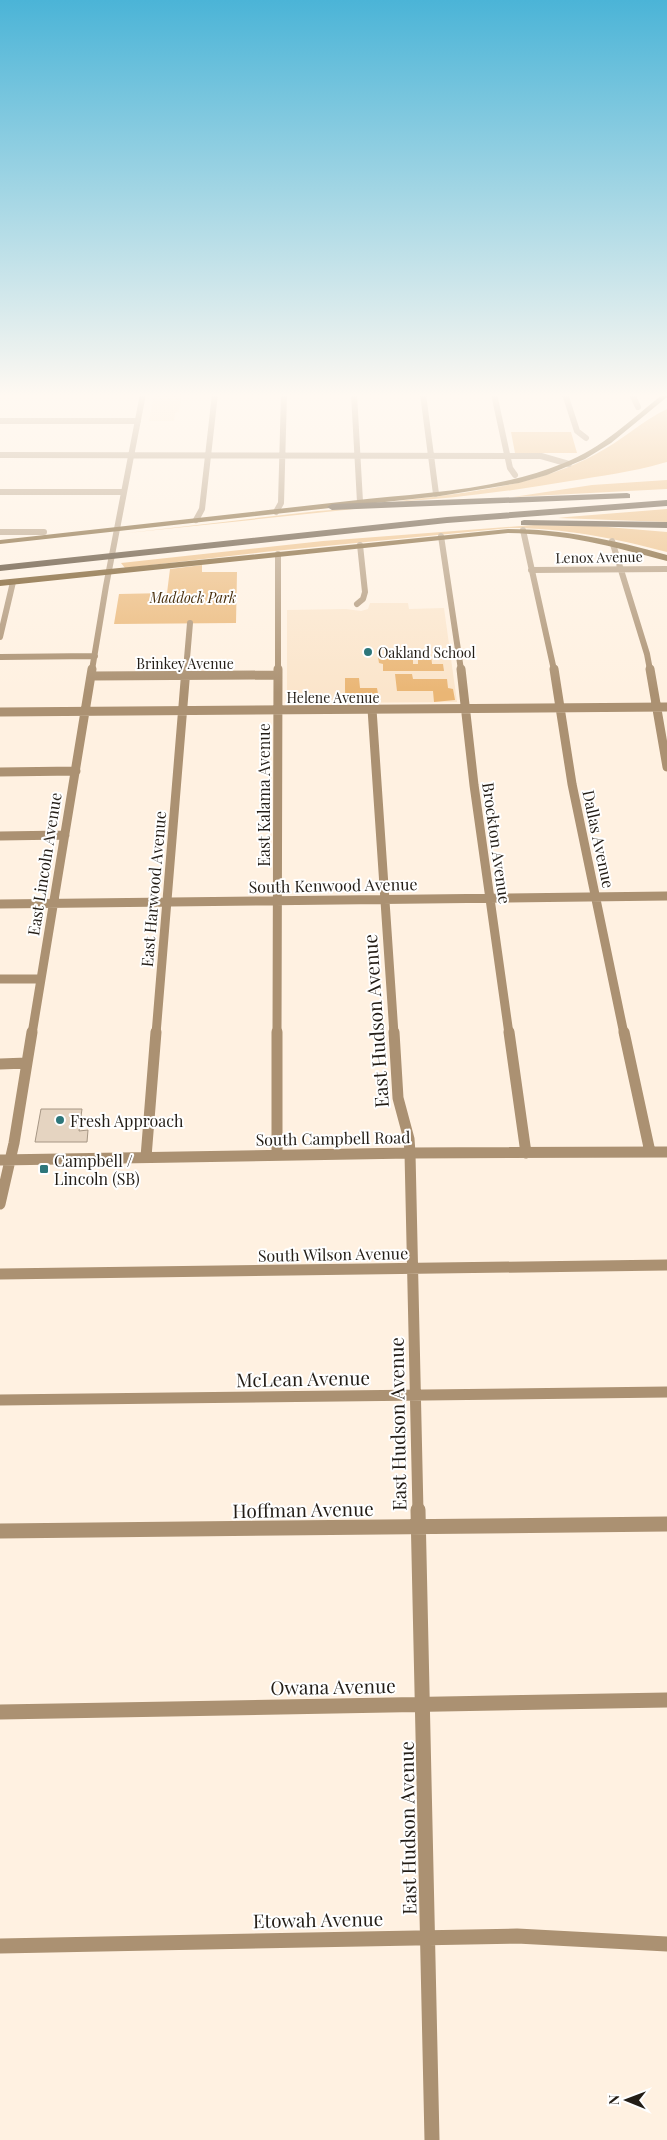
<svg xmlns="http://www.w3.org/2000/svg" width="667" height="2140" font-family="'Playfair Display',serif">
  <rect width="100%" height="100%" fill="#fff1e1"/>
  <path fill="#fbe5cb" d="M154,394H182L179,412L175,413L174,421H149Z
    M370,603H408L409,609L444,608L457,702L326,703V693H287V610L346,609L361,611L368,609Z"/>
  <path fill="#eab675" d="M667,409V462L663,463C632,472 601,476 570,481C511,491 452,499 392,502C461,493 533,488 596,454C621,441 642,421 667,409Z
    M511,432H571L577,453H515Z
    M667,480V489L513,497L592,485Z
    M383,506L127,533L318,511Z
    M667,509V522L558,518L567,517Z
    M534,525L595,526L667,532V552C613,538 565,528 509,528L264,552L125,568L121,563L323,541Z
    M202,565V572H237L236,623L114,624L119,594L167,593L170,569Z
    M418,654H431L432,664H443L444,671H383V664L379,663L378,657H413V664H418Z
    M395,674H412L413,679H447L448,688L453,689L455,700L434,702L433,691H397Z
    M345,678H359L360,688H377L378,694H345Z"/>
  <path fill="#e5d4c1" stroke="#a69684" d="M41,1109H82L79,1131L88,1130L87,1142H35Z"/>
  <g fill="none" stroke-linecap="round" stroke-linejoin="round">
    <path stroke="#ab9172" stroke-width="6" d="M354,394L360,502
      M423,394L436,494
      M494,394L510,468L515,475
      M565,394L577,431L586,438
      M632,394L638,407
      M0,421H138
      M0,455L541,456L569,464
      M0,492H124
      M276,512L281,503L284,394
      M196,520L202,509L215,394
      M523,530L554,670
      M0,532H44
      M441,536L461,670
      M612,541L647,654L650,670
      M531,570L667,569
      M357,604L363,599L365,592L360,545
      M0,637L13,582
      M0,657L95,656
      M92,670L106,586L143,394
      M186,670L190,623
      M278,670V554"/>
    <path stroke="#ab9172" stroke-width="9" d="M461,669L474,785L509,1034
      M554,669L572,784L624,1034
      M650,669L667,767
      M91,676L278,675
      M372,709L394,1034
      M0,712L667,707
      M0,772L76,771
      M0,836L65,835
      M0,904L667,896
      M0,979H41
      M32,1034L92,669
      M156,1034L186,669
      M277,1034L278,669"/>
    <path stroke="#ab9172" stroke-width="11" d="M394,1032L398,1098L409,1139L410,1153L418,1512
      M509,1032L526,1153
      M624,1032L650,1152
      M0,1064L27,1063
      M277,1155V1032
      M146,1157L156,1032
      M0,1160L410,1153L667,1152
      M0,1204L14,1143L32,1032
      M0,1274L667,1265
      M0,1400L667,1392"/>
    <path stroke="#ab9172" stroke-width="15" d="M418,1510L432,2140
      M0,1531L667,1524
      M0,1712L667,1700
      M0,1946L517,1936L667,1944"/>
    <path fill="#66430d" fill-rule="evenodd" d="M663,394H667V397L611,443L585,459L547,475L519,483L440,496L0,544V540C116,527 233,514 349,501C422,493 496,491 564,463C602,448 632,419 663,394Z
      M508,529C563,529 614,540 667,555V561C610,546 568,534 508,533L0,586V580Z"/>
    <path fill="#412d14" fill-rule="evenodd" d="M627,493L630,494V498L332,510L327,507L332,504Z
      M667,500V506L447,523L0,571V565L447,517Z
      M524,520L667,522V528L521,525V521Z"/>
  </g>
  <linearGradient id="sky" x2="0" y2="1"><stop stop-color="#4bb4d7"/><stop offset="0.57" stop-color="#fff9f2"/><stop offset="1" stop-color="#fff9f2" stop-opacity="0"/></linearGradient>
  <rect width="667" height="693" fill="url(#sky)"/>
  <g fill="#2e777b" stroke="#fff" stroke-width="2">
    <circle cx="368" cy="652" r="5"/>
    <circle cx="60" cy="1120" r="5"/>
    <rect x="39" y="1164" width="10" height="10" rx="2.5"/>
  </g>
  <g text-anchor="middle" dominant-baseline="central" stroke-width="4" stroke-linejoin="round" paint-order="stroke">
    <g font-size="14" fill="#231d16" stroke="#fff">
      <text transform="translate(599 557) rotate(-1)">Lenox Avenue</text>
      <text x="185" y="663">Brinkey Avenue</text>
      <text x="333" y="697">Helene Avenue</text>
    </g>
    <g font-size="14" font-style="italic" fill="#472e0c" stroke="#fff">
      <text x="193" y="597">Maddock Park</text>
    </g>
    <g font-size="14" fill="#231d16" stroke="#fff" text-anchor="start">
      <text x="378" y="652">Oakland School</text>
    </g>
    <g font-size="16" fill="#231d16" stroke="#fff">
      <text transform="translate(263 795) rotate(-90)">East Kalama Avenue</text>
      <text transform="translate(599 839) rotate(78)">Dallas Avenue</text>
      <text transform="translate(497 843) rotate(82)">Brockton Avenue</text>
      <text transform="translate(44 864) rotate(-81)">East Lincoln Avenue</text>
      <text transform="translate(333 885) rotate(-1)">South Kenwood Avenue</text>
      <text transform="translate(153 889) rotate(-85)">East Harwood Avenue</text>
      <text transform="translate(333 1138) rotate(-1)">South Campbell Road</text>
      <text transform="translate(333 1254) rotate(-1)">South Wilson Avenue</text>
    </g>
    <g font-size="16" fill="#231d16" stroke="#fff" text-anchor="start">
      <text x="70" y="1120">Fresh Approach</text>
      <text x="54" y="1160">Campbell /<tspan x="54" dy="18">Lincoln (SB)</tspan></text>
    </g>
    <g font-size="19" fill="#231d16" stroke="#fff">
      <text transform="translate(375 1021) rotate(-94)">East Hudson Avenue</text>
      <text transform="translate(303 1378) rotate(-1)">McLean Avenue</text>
      <text transform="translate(397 1424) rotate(-91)">East Hudson Avenue</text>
      <text transform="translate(303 1509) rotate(-1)">Hoffman Avenue</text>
      <text transform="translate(333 1686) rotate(-1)">Owana Avenue</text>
      <text transform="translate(407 1828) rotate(-91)">East Hudson Avenue</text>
      <text transform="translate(318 1919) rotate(-1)">Etowah Avenue</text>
    </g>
  </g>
  <g transform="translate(627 2100) rotate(271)" stroke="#ffffff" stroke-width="4" paint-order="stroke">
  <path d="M0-4L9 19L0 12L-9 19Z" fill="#231d16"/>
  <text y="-8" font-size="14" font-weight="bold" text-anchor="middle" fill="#231d16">N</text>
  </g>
</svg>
